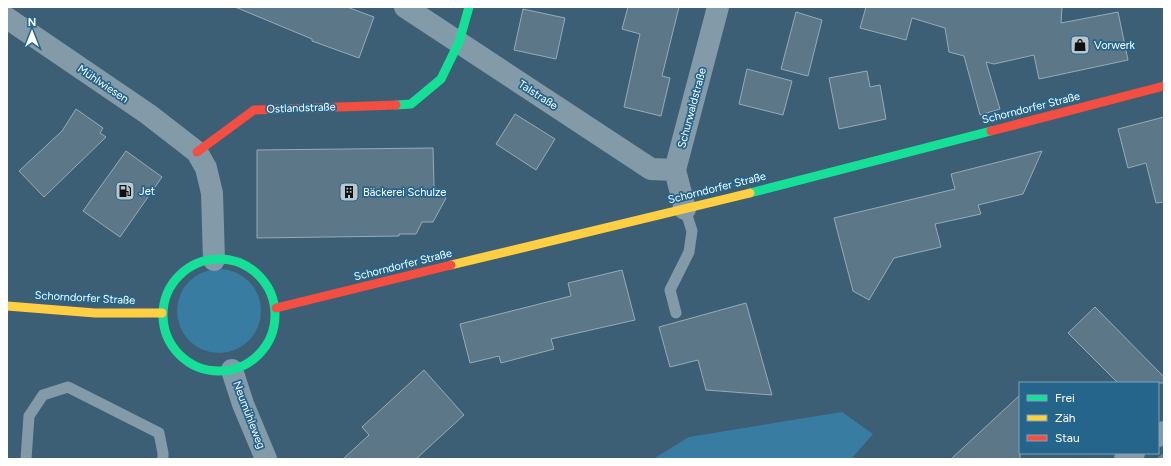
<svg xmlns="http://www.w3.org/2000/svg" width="1171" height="466" font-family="Figtree,sans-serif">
  <rect width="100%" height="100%" fill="#3c5f75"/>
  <path fill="#397ca2" d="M177 311a42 42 0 1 1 84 0a42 42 0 1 1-84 0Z
    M842,412L873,434L851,459H653L689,437Z"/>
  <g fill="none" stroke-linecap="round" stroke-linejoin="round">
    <path stroke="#5f88a2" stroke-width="8" d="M1162,459L1164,458"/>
  </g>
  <path fill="#5b7788" stroke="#97abb8" d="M235,7H347L374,17L359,58L312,41V39Z
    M628,7H679L662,76L670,78L661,116L624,107L640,34L622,29Z
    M866,7H1062L1061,23L1118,12L1128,60L1039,79L1034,55L994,64L986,62L1000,109L980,115L964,56L949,52L945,28L912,18L906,40L860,28Z
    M523,9L565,18L556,59L514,50Z
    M796,12L822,20L808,76L781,69Z
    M747,69L792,81L783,115L739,104Z
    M867,71L870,87L880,85L886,119L839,129L829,78Z
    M76,109L103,128L100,133L106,137L44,197L19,171L62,131Z
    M515,114L555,139L536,170L496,144Z
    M1164,117V202L1156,203L1146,163L1128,168L1118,129Z
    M433,148L434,186L446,198L433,222H422L416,234H399V236L257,238V150Z
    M126,151L162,177L120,237L83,211Z
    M1042,151L1023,194L978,205L981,214L935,224L941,247L894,258L869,300L853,291L834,218L955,189L951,174Z
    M622,270L635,320L551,339L554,349L501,363L499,356L470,363L460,324L571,296L568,283Z
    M746,303L772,395L706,390L698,360L670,367L659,327Z
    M1095,307L1164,377V383H1118L1068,333Z
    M424,370L464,415L416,459H343L369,435L362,427Z
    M1020,395V459H951Z"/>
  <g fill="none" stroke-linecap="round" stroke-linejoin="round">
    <path stroke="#839ba9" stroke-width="11" d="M676,313L670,290L689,252L692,231L685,209
      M26,459L29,416L43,395L68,387L159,433L163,453V459"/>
    <path stroke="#839ba9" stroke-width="22" d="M405,7L651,169L675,170
      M7,18L148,114L197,152L206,168L212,193L214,260
      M685,209L675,170L718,7
      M232,370L243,404L266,459
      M1158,436L1164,432
      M1125,459L1134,453"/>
    <path stroke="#16e098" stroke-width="9" d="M396,105L411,104L441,79L459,42L469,7
      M750,193L991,131
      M163 315a56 56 0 1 1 112 0a56 56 0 1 1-112 0Z"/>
    <path stroke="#ffcf43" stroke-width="9" d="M451,265L750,193
      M7,306L95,313H162"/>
    <path stroke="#f24e42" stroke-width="9" d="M991,131L1164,86
      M197,152L254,110L396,105
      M276,308L451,265"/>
  </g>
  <defs>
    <g id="shop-square" transform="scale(1)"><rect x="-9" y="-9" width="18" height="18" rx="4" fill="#bbc7cf" stroke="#25658c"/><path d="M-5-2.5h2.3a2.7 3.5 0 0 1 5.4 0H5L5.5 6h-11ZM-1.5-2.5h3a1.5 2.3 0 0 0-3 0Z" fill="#111"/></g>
    <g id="fuel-square" transform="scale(1)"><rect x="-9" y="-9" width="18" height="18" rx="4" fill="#bbc7cf" stroke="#25658c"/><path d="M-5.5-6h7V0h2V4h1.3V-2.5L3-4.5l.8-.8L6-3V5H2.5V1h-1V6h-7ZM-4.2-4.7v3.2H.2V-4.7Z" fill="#111"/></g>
    <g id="building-square" transform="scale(1)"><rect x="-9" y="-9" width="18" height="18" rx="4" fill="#bbc7cf" stroke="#25658c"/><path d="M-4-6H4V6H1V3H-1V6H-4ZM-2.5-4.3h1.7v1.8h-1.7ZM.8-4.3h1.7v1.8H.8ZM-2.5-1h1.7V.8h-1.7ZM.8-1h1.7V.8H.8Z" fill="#111"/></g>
  </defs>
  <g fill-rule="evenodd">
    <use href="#shop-square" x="1080" y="45"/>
    <use href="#fuel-square" x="125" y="191"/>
    <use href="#building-square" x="349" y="192"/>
  </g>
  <g text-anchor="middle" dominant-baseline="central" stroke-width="3.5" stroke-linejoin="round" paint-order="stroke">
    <g font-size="11" fill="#fff" stroke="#25658c" text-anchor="start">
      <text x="1094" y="45">Vorwerk</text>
      <text x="139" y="191">Jet</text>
      <text x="363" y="192">Bäckerei Schulze</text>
    </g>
    <g font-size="11" fill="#fff" stroke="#25658c">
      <text transform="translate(103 84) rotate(34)">Mühlwiesen</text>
      <text transform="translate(538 95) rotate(33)">Talstraße</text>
      <text transform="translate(301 108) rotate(-2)">Ostlandstraße</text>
      <text transform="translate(692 108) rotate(-75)">Schurwaldstraße</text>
      <text transform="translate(1031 108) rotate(-14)">Schorndorfer Straße</text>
      <text transform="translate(717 188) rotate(-14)">Schorndorfer Straße</text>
      <text transform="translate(403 265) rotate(-14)">Schorndorfer Straße</text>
      <text transform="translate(85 298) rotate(3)">Schorndorfer Straße</text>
      <text transform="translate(249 415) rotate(69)">Neumühleweg</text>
    </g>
  </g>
  <rect width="1171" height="466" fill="none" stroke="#ffffff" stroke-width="16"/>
  <rect x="1019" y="382" width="140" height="72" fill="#25658c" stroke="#7ca3ba"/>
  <rect x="1027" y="395" width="20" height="6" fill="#16e098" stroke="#7ca3ba"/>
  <text x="1055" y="402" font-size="12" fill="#ffffff">Frei</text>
  <rect x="1027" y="415" width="20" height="6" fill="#ffcf43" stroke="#7ca3ba"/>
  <text x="1055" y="422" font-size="12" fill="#ffffff">Zäh</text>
  <rect x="1027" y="435" width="20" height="6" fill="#f24e42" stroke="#7ca3ba"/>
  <text x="1055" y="442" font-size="12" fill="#ffffff">Stau</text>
  <g transform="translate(32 32)" stroke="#25658c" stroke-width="3" paint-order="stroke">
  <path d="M0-3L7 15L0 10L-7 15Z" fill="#ffffff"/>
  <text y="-6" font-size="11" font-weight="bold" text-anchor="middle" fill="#ffffff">N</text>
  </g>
</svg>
